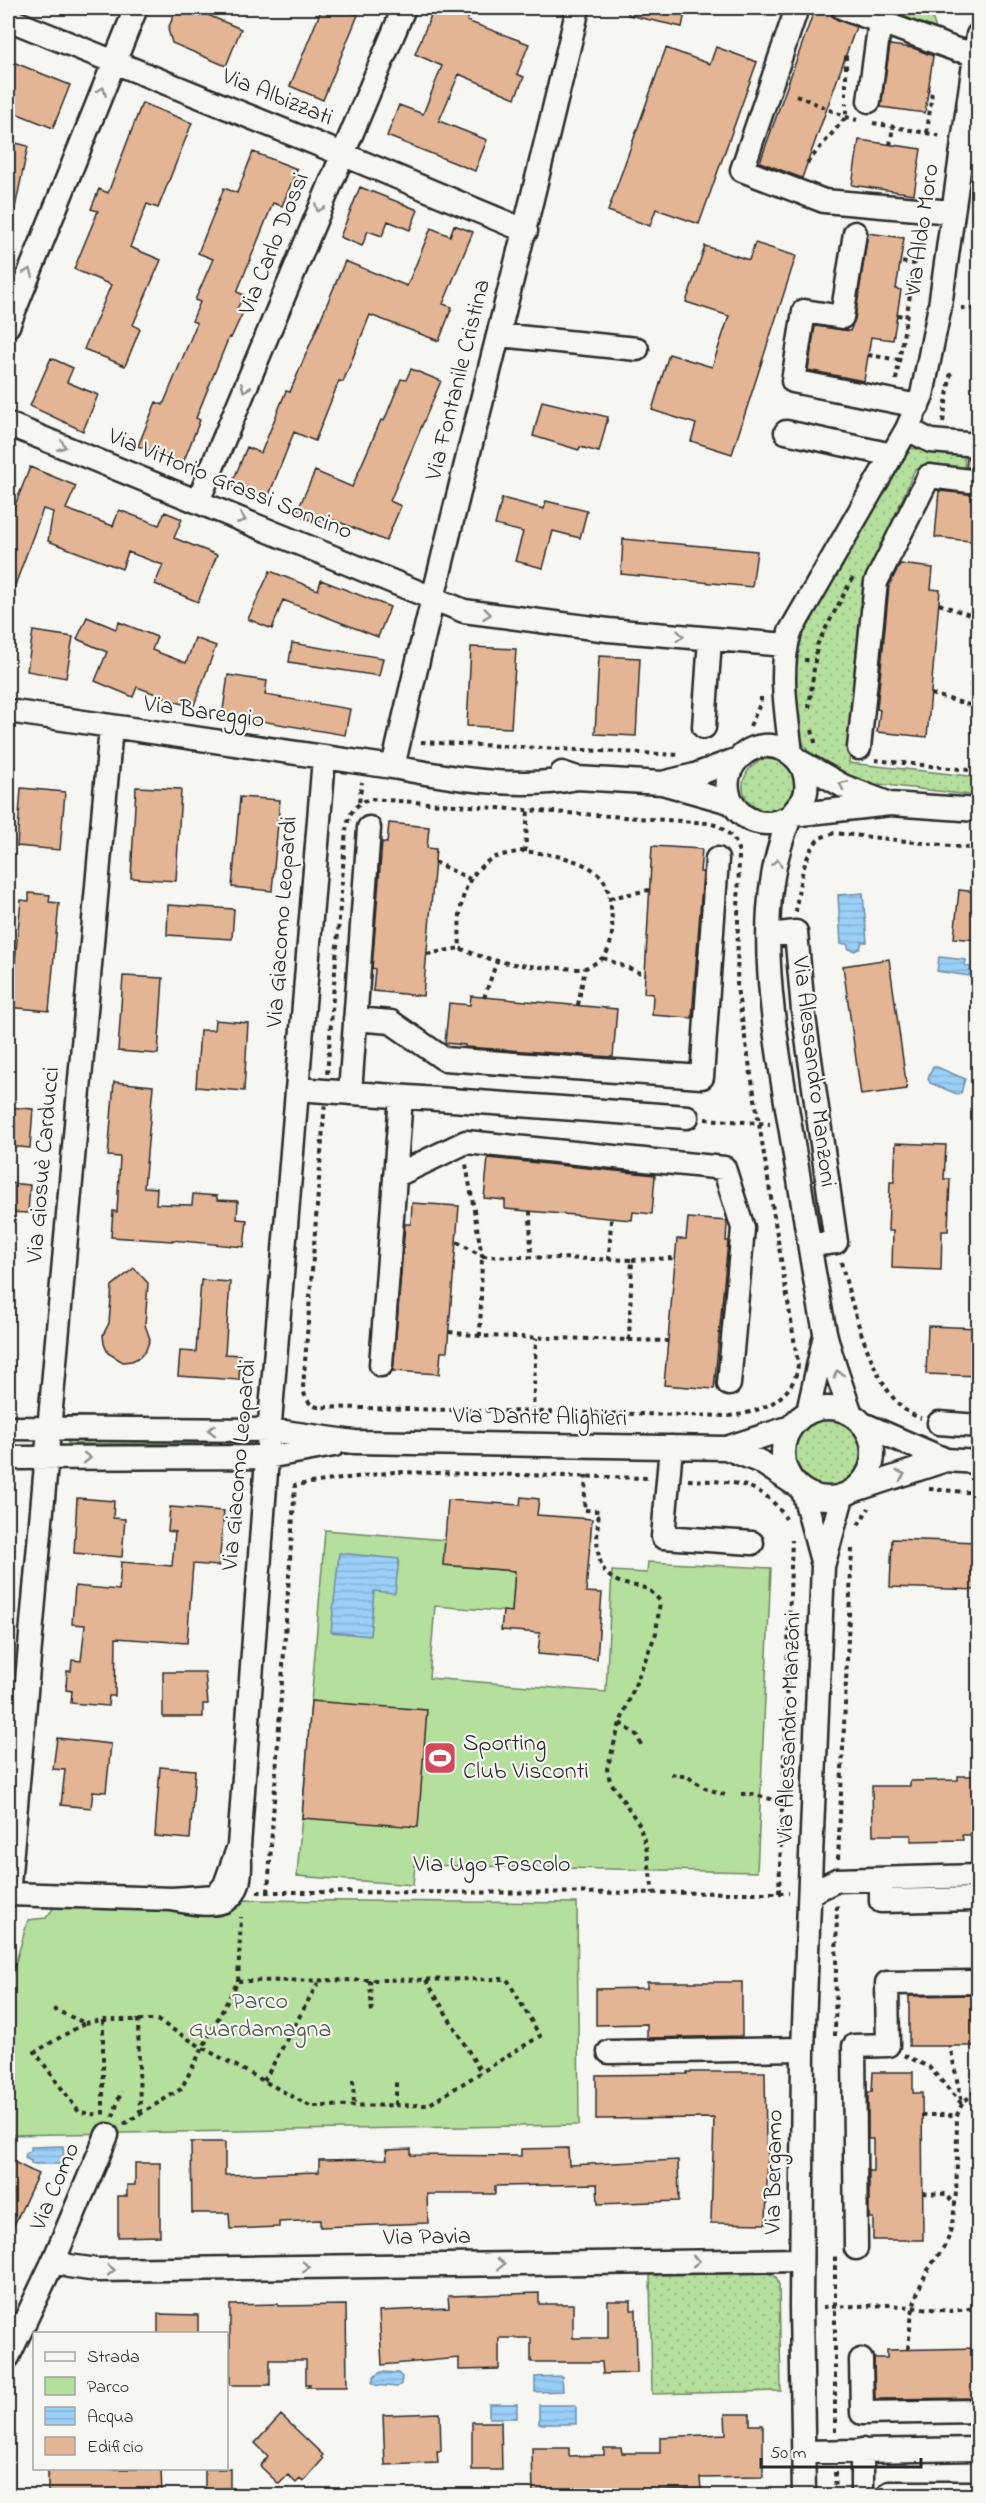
<svg xmlns="http://www.w3.org/2000/svg" width="986" height="2503" font-family="'Indie Flower',sans-serif">
  <defs>
    <pattern id="grass-dots" width="8" height="8" patternUnits="userSpaceOnUse" patternTransform="scale(1.5)"><rect width="8" height="8" fill="#b4df9d"/><path d="M2 2h.1M6 6h.1" fill="none" stroke="#9bc087" stroke-width="1.8" stroke-linecap="round"/></pattern>
    <pattern id="water-rules" width="6" height="5" patternUnits="userSpaceOnUse" patternTransform="scale(1.5)"><rect width="6" height="5" fill="#9acff8"/><path d="M0 2.5h6" fill="none" stroke="#85b2d5"/></pattern>
  </defs>
  <rect width="100%" height="100%" fill="#f6f6f2"/>
  <filter id="ink" filterUnits="userSpaceOnUse"><feTurbulence type="fractalNoise" baseFrequency=".0167" numOctaves="2"/><feDisplacementMap in="SourceGraphic" scale="12" xChannelSelector="R" yChannelSelector="G"/><feConvolveMatrix kernelMatrix="1 2 1 2 8 2 1 2 1" color-interpolation-filters="sRGB"/></filter>
  <g filter="url(#ink)">
    <path fill="url(#grass-dots)" stroke="#708564" stroke-width="1.5" d="M907,448L965,453L964,473L915,469L868,580L849,763L978,777V796C948,792 917,789 887,785C875,784 861,784 850,781C777,755 786,679 808,620Z
      M763,759C821,756 787,837 751,804C735,788 745,767 763,759Z
      M793 1452a35 35 0 1 1 70 0a35 35 0 1 1-70 0Z
      M245,1439L246,1443L68,1444V1440Z
      M768,2273L776,2277L779,2285L781,2391L652,2394L650,2275Z"/>
    <path fill="#b4df9d" stroke="#708564" stroke-width="1.5" d="M887,8H929L937,32Z
      M325,1530L446,1540L443,1565L515,1571L512,1612L435,1606L429,1678L606,1692L612,1571L647,1573L648,1562L771,1568L757,1872L415,1865L413,1885L297,1876Z
      M238,1900L577,1903L579,2125L8,2135V1989L28,1920L46,1918L56,1905Z"/>
    <path fill="url(#water-rules)" stroke="#6e8da6" stroke-width="1.5" d="M863,893L867,942H862L860,948L855,951L849,949L847,944H841L838,895Z
      M939,957L966,960L965,966L971,967L969,976L937,971Z
      M933,1067H937L965,1079L961,1093L957,1094L930,1083L928,1078Z
      M339,1553L399,1559L395,1593L374,1591L370,1636L331,1632Z
      M63,2146L64,2164H31V2161L25,2158L26,2153L31,2151V2147Z
      M381,2372L398,2373L402,2377L401,2384L397,2387L375,2385L372,2382L374,2377Z
      M562,2376L563,2391L535,2392V2377Z
      M489,2404H517V2418H489Z
      M539,2405H576V2424H539Z"/>
    <path fill="#e3b594" stroke="#2b2b2b" stroke-width="1.5" d="M177,8H191L241,29L226,66L172,43L168,29Z
      M322,8H339L358,15L323,100L290,86Z
      M434,8H447L469,16L467,21L529,44L517,74L524,77L515,98L459,74L439,121L487,140L475,171L387,136L399,105L423,114L442,66L415,54Z
      M629,8H686L682,27L628,15Z
      M815,8L830,9L832,16L838,20L856,27L802,178L760,162Z
      M890,45L913,48L933,56L925,113L881,107Z
      M716,47L757,62L699,224L656,209L650,226L608,211L666,48L710,64Z
      M8,60L70,85L53,128L8,110Z
      M142,103L192,123L158,208L147,204L130,247L161,260L133,325L140,329L125,366L84,349L111,285L74,269L98,211L91,209L99,189L108,193Z
      M859,140L921,149L914,194L852,185Z
      M8,141L28,146L15,208L8,207Z
      M253,152L297,169L282,206L273,203L237,292L244,295L237,309L243,312L231,338L229,337L196,418L200,420L183,463L138,446L156,402L163,405L197,323L192,321L200,302L195,300L213,259L198,253L224,188L237,193Z
      M360,187L418,210L410,230L388,221L382,236L368,231L362,246L340,237Z
      M454,225L473,232L443,304L452,307L439,341L370,315L343,382L339,381L315,441L294,432L267,500L231,486L247,447L261,453L286,391L290,392L345,261L407,286L431,228L450,236Z
      M868,233L904,238L896,289L901,290L893,340L871,337L864,381L808,370L815,326L850,331L855,319Z
      M755,243L796,256L732,454L691,441L696,424L652,410L669,354L712,367L729,316L686,302L705,246L749,260Z
      M51,358L73,368L67,382L98,395L83,431L30,406Z
      M411,369L441,381L390,501L401,506L386,541L334,520L332,526L318,520L317,523L296,514L315,471L352,487L381,420L384,421L401,379L406,380Z
      M542,401L608,417L599,452L580,447L579,450L533,436Z
      M967,458H978V468L966,467Z
      M30,467L76,486L66,509L113,526L119,510L159,525L165,512L182,519L174,538L217,555L198,602L155,584L163,565L128,552L122,569L48,541L53,512L43,509L10,599L8,598V523Z
      M939,491L978,495V542L935,537Z
      M502,498L544,509L546,501L587,511L580,538L553,531L543,568L515,561L523,532L495,525Z
      M623,539L757,551L752,587L621,574Z
      M900,564L933,568L931,589L940,590L927,737L877,732L880,710L877,709L889,586Z
      M270,571L318,590L321,580L390,607L378,637L283,600L272,629L248,619Z
      M87,617L116,629L119,622L157,637L152,650L186,663L195,638L216,646L193,708L137,687L133,697L95,681L107,652L77,639Z
      M33,631L73,637L66,678L27,671Z
      M292,643L383,658L379,676L289,662Z
      M471,647L516,649L511,728L467,726Z
      M599,656L640,658L636,736L595,734Z
      M228,675L267,681L265,695L350,709L345,735L261,721L260,726L236,723V719L222,717Z
      M136,787L181,789L176,881L131,878Z
      M21,788L65,792L60,850L17,846Z
      M240,797L280,800L272,891L232,887Z
      M389,823L429,827L427,848L436,849L423,996L373,991L375,969L372,968L382,842L387,843Z
      M652,846L702,849L700,872H703L692,1018L652,1015L653,994L644,993Z
      M959,890L978,892V940L954,938Z
      M29,893L50,895L49,902L59,903L49,1011L8,1007V970L14,971L21,900L29,901Z
      M168,905L234,909L232,939L167,935Z
      M889,959L907,1089L861,1095L843,966Z
      M123,976L163,978L158,1054L118,1051Z
      M471,996L617,1009L613,1057L465,1047V1045L445,1043L449,1003L470,1005Z
      M215,1020L248,1023L244,1091L196,1087L200,1030H214Z
      M114,1082L153,1086L144,1187L157,1188L156,1204L192,1205L193,1194L217,1196V1200L238,1201L237,1219L247,1220L244,1247L172,1240V1241L111,1237L113,1211L117,1212L120,1157L108,1156Z
      M8,1107L33,1109L30,1148L8,1146Z
      M896,1143L946,1145L944,1179H950L948,1231H942L941,1270L892,1268L893,1231H888L890,1182H894Z
      M488,1158L655,1175L652,1214L633,1212L632,1220L505,1209V1200L484,1198Z
      M8,1183L30,1185L28,1213L8,1212Z
      M412,1203L459,1206L447,1352H441L439,1374L393,1371L405,1224H411Z
      M688,1218L727,1221V1224L726,1241H728L714,1389L664,1385L677,1239H686Z
      M134,1268L148,1283L145,1325L150,1339L146,1350L140,1357L132,1361L123,1362L108,1353L104,1344L103,1335L109,1323L112,1286Z
      M201,1280L230,1282L225,1354L240,1355L239,1380L178,1376L180,1351L196,1352Z
      M928,1326L978,1328V1376L926,1374Z
      M521,1497L539,1499L537,1515L592,1519L586,1592L602,1593L597,1659L538,1654L540,1633L501,1630L503,1611L512,1612L515,1571L443,1565L448,1500L520,1505Z
      M77,1498L114,1501L113,1518L125,1519L122,1557L74,1553Z
      M170,1507L224,1511L219,1566L193,1564L187,1643L116,1638L115,1696H109L108,1706L71,1703L72,1691L66,1690L67,1671H71L72,1660L81,1661L85,1625L72,1624L75,1586L119,1590L121,1562L172,1566L175,1532L168,1531Z
      M892,1539L978,1542V1590L890,1587Z
      M163,1672H205L208,1704H203V1717H163Z
      M311,1701L427,1710L418,1827L302,1818Z
      M57,1738L111,1744L106,1792L93,1791L91,1808L61,1805L65,1770L53,1769Z
      M160,1767L195,1770L190,1839L155,1836Z
      M958,1776H978V1835H962L963,1840L911,1841V1835H873L872,1786H910V1781L958,1780Z
      M647,1982H742V2036L647,2038V2024L596,2025V1989L647,1988Z
      M978,1995V2046H909V1996Z
      M687,2072H765L766,2147H768L766,2224L711,2223L714,2118L596,2119V2075L687,2074Z
      M873,2072H913V2093H922L923,2240H873V2218H869V2171H873V2139H868V2092H872Z
      M191,2142H225V2175L319,2172V2160L387,2159L386,2150L411,2149V2155L521,2156V2149L568,2148L569,2165L678,2160L679,2201L598,2204L597,2184L495,2186V2194H427L428,2223L320,2227V2220L279,2222V2227L230,2229L229,2213H192Z
      M8,2159L38,2174L8,2238Z
      M135,2163H160V2236L118,2237V2196H127V2185H135Z
      M539,2293V2304H573V2338H608V2301H631V2310H636L637,2373L603,2374L602,2362H531V2338H499V2369L459,2370V2358L382,2365L379,2311L449,2308L448,2296Z
      M278,2304V2306L346,2305L347,2387H307L310,2384H306V2360H270V2385H230V2305Z
      M158,2314L198,2315V2334H158Z
      M978,2348V2398L875,2399L874,2358H887V2350Z
      M440,2413L441,2451H437L438,2463L385,2465L383,2415Z
      M725,2414H750V2425H763V2477L700,2478L701,2489L633,2491V2496H615V2493L533,2496L532,2448H569V2456L604,2455V2448H621L622,2453H660V2437L726,2434Z
      M281,2415L323,2455L321,2457L323,2459L303,2482L300,2479L296,2483L288,2475L279,2484L260,2466L268,2456L255,2443Z
      M472,2422H501L502,2470H472Z
      M48,2469H161L162,2496H48Z
      M205,2469H230V2496H205Z"/>
    <g fill="none" stroke-linecap="round" stroke-linejoin="round">
      <g stroke="#2b2b2b" stroke-width="27">
        <path id="minor" d="M797,8L742,170L824,201L952,212
          M843,8L957,50L976,53
          M8,19L342,154L526,231
          M869,101L880,21
          M855,233L842,317L804,311L793,381L918,406
          M8,326L136,8
          M499,335L637,349
          M8,424L464,611L608,630L786,645
          M907,429L931,441L978,445
          M786,432L892,455
          M198,501L404,8
          M8,711L393,767C449,778 521,790 577,778
          M704,727L710,639
          M859,748L876,582L929,476L978,482
          M791,754C787,714 778,671 790,632L907,429L922,395L940,306L978,35
          M799,761L843,786L885,802
          M393,767C451,513 519,261 578,8
          M562,773L577,778L662,783L733,803
          M662,783L695,775L738,759
          M792,815L890,804L978,810
          M789,817C740,842 705,781 745,753C768,736 803,751 806,781C809,804 794,806 789,820C778,847 771,880 769,909C764,982 781,1071 793,1144C804,1206 812,1270 825,1332C831,1359 842,1387 851,1414
          M770,935L796,932L803,1010L836,1242L810,1245
          M355,1019L391,1022L444,1059L702,1077L717,859
          M297,1089L687,1117
          M350,1093L369,828
          M395,1176L466,1142L724,1168L743,1228L729,1384
          M381,1365L401,1097
          M783 1453a45 45 0 1 1 90 0a45 45 0 1 1-90 0Z
          M808,1412L825,1335
          M939,1423L978,1426
          M863,1424L946,1460L978,1462
          M8,1428L270,1430L354,1442L726,1448L791,1427
          M671,1447L663,1537L752,1543
          M726,1448L761,1462L793,1483
          M8,1458L267,1457L334,1445
          M855,1490L946,1460
          M803,1491L823,1565
          M239,1846L266,1472L324,758
          M881,1879V1901L978,1899
          M810,1893L837,1880L978,1876
          M8,1894L172,1899C225,1910 245,1906 239,1846L225,1885L216,1896L172,1899
          M8,1896L111,727
          M609,2052L803,2049
          M856,2248L854,2046L888,2045L887,1983L978,1982
          M54,2260L69,2266L97,2270L801,2260
          M8,2357L54,2260L107,2135
          M861,2360L862,2413L978,2411
          M862,2450V2496
          M803,2452L978,2449
          M804,2496L801,2307L803,2049L823,1566L842,1497
          M890,2496V2493H978"/>
      </g>
      <path stroke="#2b2b2b" stroke-width="4" stroke-dasharray="4.5 4.5" stroke-linecap="butt" d="M796,95L846,117L857,120
        M846,96V55
        M873,123L942,136
        M927,133L932,91L928,90
        M890,145L893,127
        M807,163L846,117V103
        M976,221L978,207
        M961,308L978,309
        M897,315L907,316
        M868,355L900,360
        M896,380L915,264L900,262
        M943,422L951,371
        M939,604L978,618
        M978,620C976,645 964,703 978,722
        M804,660H815
        M931,694L973,706
        M809,708L817,645L854,575
        M750,726L761,702V694
        M812,730L816,746
        M421,742L680,755
        M875,760L978,771
        M371,799L708,823L719,826L728,833L735,841L739,852L737,988L798,1364C795,1399 759,1413 729,1416L317,1407C307,1403 305,1398 303,1388L345,841C347,820 349,805 371,799Z
        M359,802L362,782
        M520,851C544,853 590,858 604,881C611,894 611,908 612,921C613,933 611,952 601,959C597,962 590,967 585,968C578,970 569,968 562,968C526,967 492,963 460,948C458,916 459,881 488,861C496,855 510,854 520,851Z
        M525,852L528,810
        M434,862L470,879
        M610,898L649,890
        M796,912C797,893 804,851 820,838C824,836 830,835 834,833L978,849
        M427,954L460,948
        M603,958L646,975
        M484,998L497,961
        M578,1005L585,968
        M705,1119L770,1124
        M530,1211L531,1257
        M457,1242L482,1256L466,1164
        M609,1260L611,1219
        M632,1260L676,1258
        M841,1262C852,1303 875,1406 921,1418
        M449,1332L480,1336
        M629,1340L632,1260L482,1256L480,1336L668,1341
        M533,1412L536,1338
        M586,1475L584,1510L599,1511C597,1533 592,1570 617,1581C636,1590 643,1580 660,1601L656,1633L620,1723L607,1769L610,1781L639,1824L646,1846L653,1893
        M688,1480C729,1482 762,1479 786,1519
        M929,1489L978,1493
        M858,1525L869,1508
        M620,1723L638,1736L642,1748
        M671,1774L688,1777L705,1788L725,1795
        M741,1794H752L782,1802
        M838,1859L852,1549
        M257,1892L789,1893
        M268,1892L295,1485L394,1472L648,1478
        M779,1893L792,1540
        M370,1980L372,2014
        M426,1980L481,2072
        M53,2009L85,2023L35,2052L79,2112L99,2115
        M138,2019L140,2112
        M103,2020V2116
        M85,2023L103,2020H157L203,2048L310,2106L428,2105L540,2036L507,1979L238,1981
        M835,2036L837,1902
        M904,2055L929,2067L962,2104L950,2046
        M353,2080L354,2105
        M264,2081L319,1981
        M396,2105V2078
        M921,2115H957
        M113,2117L121,2091
        M124,2124L181,2089L238,1981L241,1917
        M923,2193L946,2194L953,2202
        M823,2307L890,2305L951,2311L978,2308
        M908,2349C911,2317 912,2299 928,2270C934,2260 944,2249 948,2239C960,2201 956,2155 957,2115L962,2104L978,2088
        M835,2432V2256
        M835,2472L836,2496"/>
      <use href="#minor" stroke="#f6f6f2" stroke-width="22"/>
    </g>
    <defs><path id="oneway-chevron" d="M-2-3.5L2.5 0L-2 3.5" fill="none" stroke-width="1.6" stroke-linecap="round" stroke-linejoin="round" transform="scale(1.5)"/></defs>
    <g stroke="#90908e">
      <use href="#oneway-chevron" transform="translate(102 91) rotate(-68)"/>
      <use href="#oneway-chevron" transform="translate(319 208) rotate(112)"/>
      <use href="#oneway-chevron" transform="translate(29 272) rotate(-68)"/>
      <use href="#oneway-chevron" transform="translate(245 388) rotate(112)"/>
      <use href="#oneway-chevron" transform="translate(62 446) rotate(22)"/>
      <use href="#oneway-chevron" transform="translate(242 519) rotate(22)"/>
      <use href="#oneway-chevron" transform="translate(487 614) rotate(7)"/>
      <use href="#oneway-chevron" transform="translate(680 636) rotate(5)"/>
      <use href="#oneway-chevron" transform="translate(843 785) rotate(-155)"/>
      <use href="#oneway-chevron" transform="translate(777 863) rotate(-79)"/>
      <use href="#oneway-chevron" transform="translate(838 1374) rotate(-108)"/>
      <use href="#oneway-chevron" transform="translate(212 1430) rotate(-180)"/>
      <use href="#oneway-chevron" transform="translate(87 1458)"/>
      <use href="#oneway-chevron" transform="translate(901 1475) rotate(-18)"/>
      <use href="#oneway-chevron" transform="translate(696 2261) rotate(-1)"/>
      <use href="#oneway-chevron" transform="translate(501 2264) rotate(-1)"/>
      <use href="#oneway-chevron" transform="translate(306 2267) rotate(-1)"/>
      <use href="#oneway-chevron" transform="translate(111 2270) rotate(-1)"/>
    </g>
  </g>
  <defs>
    <g id="stadium-square" transform="scale(1.725)"><rect x="-9" y="-9" width="18" height="18" rx="4" fill="#d1495b" stroke="#f6f6f2"/><path d="M0-5a6.5 5 0 1 0 0 10a6.5 5 0 1 0 0-10ZM-3.5-1.8h7v3.6h-7Z" fill="#fff"/></g>
  </defs>
  <g fill-rule="evenodd">
    <use href="#stadium-square" x="440" y="1758"/>
  </g>
  <g text-anchor="middle" dominant-baseline="central" stroke-width="4.5" stroke-linejoin="round" paint-order="stroke">
    <g font-size="24" fill="#2b2b2b" stroke="#f6f6f2">
      <text transform="translate(277 98) rotate(22)">Via Albizzati</text>
      <text transform="translate(923 230) rotate(-82)">Via Aldo Moro</text>
      <text transform="translate(275 244) rotate(-68)">Via Carlo Dossi</text>
      <text transform="translate(459 380) rotate(-76)">Via Fontanile Cristina</text>
      <text transform="translate(230 485) rotate(22)">Via Vittorio Grassi Soncino</text>
      <text transform="translate(204 713) rotate(8)">Via Bareggio</text>
      <text transform="translate(283 922) rotate(-86)">Via Giacomo Leopardi</text>
      <text transform="translate(813 1072) rotate(83)">Via Alessandro Manzoni</text>
      <text transform="translate(44 1165) rotate(-85)">Via Giosuè Carducci</text>
      <text transform="translate(540 1418) rotate(1)">Via Dante Alighieri</text>
      <text transform="translate(240 1465) rotate(-85)">Via Giacomo Leopardi</text>
      <text transform="translate(790 1728) rotate(-88)">Via Alessandro Manzoni</text>
      <text x="492" y="1865">Via Ugo Foscolo</text>
      <text transform="translate(775 2172) rotate(-89)">Via Bergamo</text>
      <text transform="translate(56 2187) rotate(-67)">Via Como</text>
      <text transform="translate(427 2238) rotate(-1)">Via Pavia</text>
    </g>
    <g font-size="24" fill="#2b2b2b" stroke="#f6f6f2" text-anchor="start">
      <text x="463" y="1744">Sporting<tspan x="463" dy="28">Club Visconti</tspan></text>
    </g>
    <g font-size="24" fill="#4d5848" stroke="#f6f6f2">
      <text x="260" y="2002">Parco<tspan x="260" dy="28">Guardamagna</tspan></text>
    </g>
  </g>
  <rect width="986" height="2503" fill="none" stroke="#f6f6f2" stroke-width="30"/>
  <rect x="15" y="15" width="956" height="2473" fill="none" stroke="#2b2b2b" stroke-width="2" filter="url(#ink)"/>
  <rect x="33" y="2332" width="195" height="138" fill="#f6f6f2" stroke="#a5a5a2" stroke-width="1.5"/>
  <rect x="45" y="2352" width="30" height="9" fill="#f6f6f2" stroke="#a5a5a2" stroke-width="1.5"/>
  <text x="87" y="2362" font-size="18" fill="#2b2b2b">Strada</text>
  <rect x="45" y="2377" width="30" height="18" fill="#b4df9d" stroke="#a5a5a2" stroke-width="1.5"/>
  <text x="87" y="2392" font-size="18" fill="#2b2b2b">Parco</text>
  <rect x="45" y="2407" width="30" height="18" fill="url(#water-rules)" stroke="#a5a5a2" stroke-width="1.5"/>
  <text x="87" y="2422" font-size="18" fill="#2b2b2b">Acqua</text>
  <rect x="45" y="2437" width="30" height="18" fill="#e3b594" stroke="#a5a5a2" stroke-width="1.5"/>
  <text x="87" y="2452" font-size="18" fill="#2b2b2b">Edificio</text>
  <path d="M761 2458v9h160v-9" fill="none" stroke="#2b2b2b" stroke-width="3"/>
  <text x="770" y="2458" font-size="18" fill="#2b2b2b" stroke="#f6f6f2" stroke-width="4.5" paint-order="stroke">50 m</text>
</svg>
